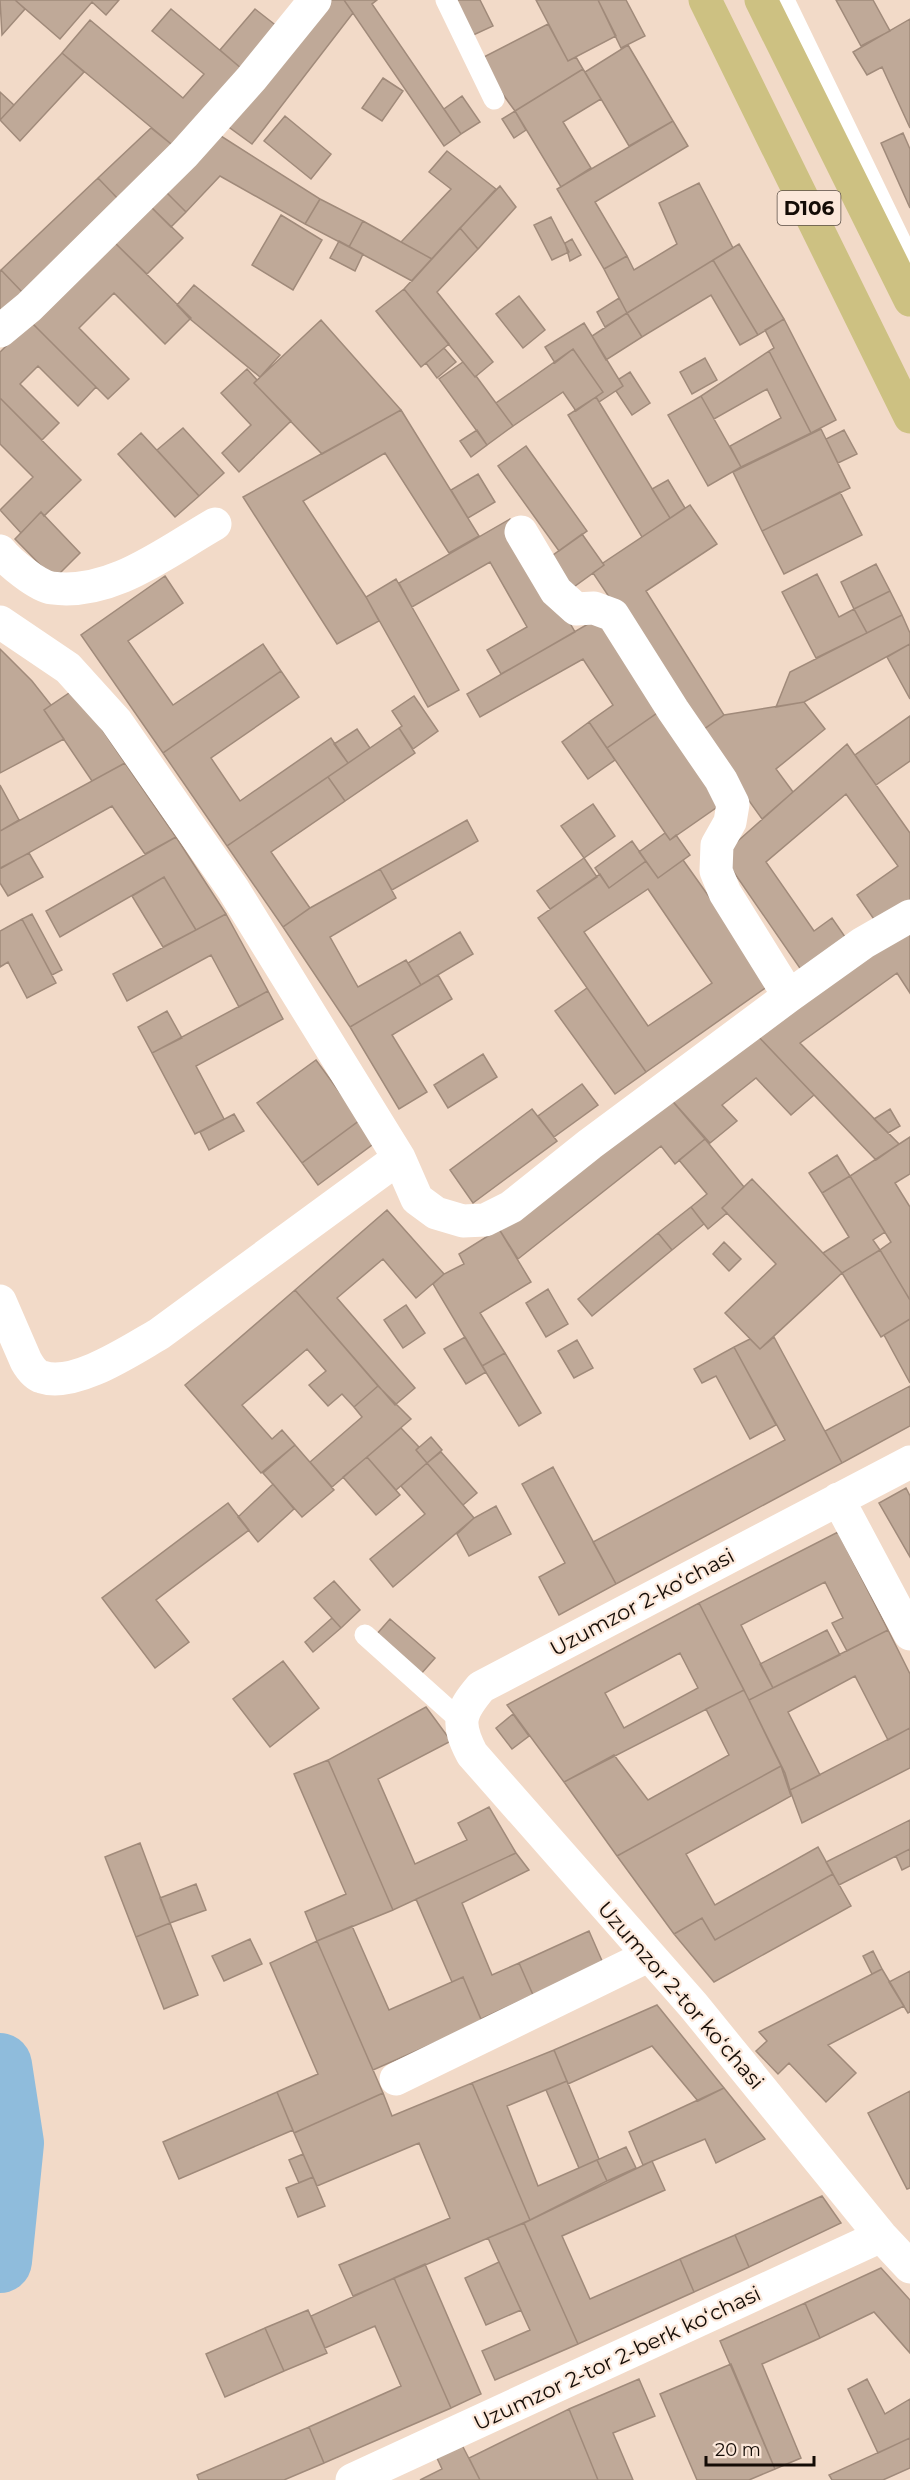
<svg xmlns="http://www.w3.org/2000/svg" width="910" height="2480" font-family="Montserrat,sans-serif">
  <rect width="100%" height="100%" fill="#f2dac8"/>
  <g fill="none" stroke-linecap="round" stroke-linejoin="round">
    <path stroke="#8fbcdc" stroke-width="64" d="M0,2065L12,2143L0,2261"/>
  </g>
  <path fill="#bfa998" stroke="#a08a7a" stroke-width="1.5" fill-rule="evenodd" d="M0,0H15L25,9L2,35Z
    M15,0H119L106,15L92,2L60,39Z
    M323,0H344L353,13L252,144L226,125Z
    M344,0H377L372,4L461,134L444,146Z
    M455,0H480L493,26L469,37Z
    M536,0H598L616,36L568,61Z
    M598,0H626L645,36L621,48Z
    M836,0H873L890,31L861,46Z
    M171,9L242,69L176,148L62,53L90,20L183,98L204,74L152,31Z
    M255,9L278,27L242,69L220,50Z
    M910,19V128L882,67L867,75L853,52Z
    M548,24L568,61L576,57L583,69L515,111L478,60Z
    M628,45L673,121L629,146L585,72Z
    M62,53L84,72L20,141L0,120Z
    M583,69L601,99L563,122L591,168L561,187L515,111Z
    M383,78L403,91L382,121L362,108Z
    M0,92L14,105L0,120Z
    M462,96L480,122L461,134L444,109Z
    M515,111L526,130L514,138L502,119Z
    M285,116L331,154L311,179L264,141Z
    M673,121L688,146L595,202L627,256L604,269L557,189Z
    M151,128L176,148L120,201L98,178Z
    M213,131L320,199L305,224L220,176L186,212L163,189Z
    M903,133L910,149V208L881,143Z
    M447,151L496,189L432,259L401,242L451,189L429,172Z
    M98,178L120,201L23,293L1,270Z
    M699,183L733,248L627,313L604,269L627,256L634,270L677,244L659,203Z
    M500,186L516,207L478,249L460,228Z
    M163,189L186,212L171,227L149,205Z
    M320,199L363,221L349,247L305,224Z
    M149,205L183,238L147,274L113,241Z
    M281,215L322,240L293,290L252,265Z
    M551,217L569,252L552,260L534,225Z
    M363,221L401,242L432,259L412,281L349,247Z
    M460,228L478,249L437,292L493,362L475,377L404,289Z
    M572,239L581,255L570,261L565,243Z
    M113,241L191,318L165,344L114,293L79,328L129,379L108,399L31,322Z
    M339,241L363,254L355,271L330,258Z
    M739,244L784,319L758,335L713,260Z
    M713,260L758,335L740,345L711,295L642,337L627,313Z
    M1,270L23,293L0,315V272Z
    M194,285L280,355L260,377L190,319L177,305Z
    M404,289L449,344L421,367L376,311Z
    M519,296L545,330L523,348L496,314Z
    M619,298L627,313L605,327L597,312Z
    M627,313L642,337L606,360L592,336Z
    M784,319L836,420L811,433L769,351L774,348L765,330Z
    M321,320L401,410L322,454L254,383Z
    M31,322L96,387L78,406L38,366L20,384L59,423L42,440L0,398V352Z
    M584,323L623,386L599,402L596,397L603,392L573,349L555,363L545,347Z
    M444,348L456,362L437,378L426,363Z
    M573,349L603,392L576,411L563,392L513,426L496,403Z
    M769,351L811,433L741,467L730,446L781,418L767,389L714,419L701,396Z
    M705,358L717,380L692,394L680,372Z
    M463,362L475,377L476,376L513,426L487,445L439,379Z
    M247,369L257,380L254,383L291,421L239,472L222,453L251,425L221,393Z
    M630,372L650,403L632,415L616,391L623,386L619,379Z
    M701,396L741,467L708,486L668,415Z
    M596,397L670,518L642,537L568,415Z
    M0,398L81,480L44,516L41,512L21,533L0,510L33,477L0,444Z
    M401,410L479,536L449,553L385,453L303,501L366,597L379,621L337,644L243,497Z
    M183,428L224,473L199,496L157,450Z
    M821,429L850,488L762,531L733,472Z
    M477,430L487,445L471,457L460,441Z
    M844,430L857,454L838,463L826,439Z
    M141,433L199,496L175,517L118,454Z
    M526,446L587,531L559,551L498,466Z
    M478,474L495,502L468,518L451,490Z
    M668,480L685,508L670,518L652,489Z
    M840,492L862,535L784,574L762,531Z
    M690,505L717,544L646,591L724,715L700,732L593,573L604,565L603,563Z
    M41,512L80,553L54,579L15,539Z
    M510,519L575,632L501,674L487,650L527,627L490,562L412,607L399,583Z
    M582,534L604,565L571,589L549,558Z
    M876,564L890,591L854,609L841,582Z
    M817,574L839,617L854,609L867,633L816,658L782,592Z
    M165,576L183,603L128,641L173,705L263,644L281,671L163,753L81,635Z
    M396,579L459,690L428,707L366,597Z
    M890,591L902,615L867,633L854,609Z
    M902,615L910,633V644L804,702L776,707L790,672Z
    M600,617L660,711L607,748L589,722L613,705L583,659L480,717L467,694Z
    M910,644V699L887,657Z
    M0,649L32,681L51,705L44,710L64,739L0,773Z
    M281,671L299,697L211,758L240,801L331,738L348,763L227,846L163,753Z
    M75,689L125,763L92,781L44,710Z
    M414,696L438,731L413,749L399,728L402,726L392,711Z
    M804,702L825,729L776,769L793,792L762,819L700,732L724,715Z
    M660,711L723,803L670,840L607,748Z
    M910,716V761L876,785L855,755Z
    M589,722L615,760L588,779L562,742Z
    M399,728L415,753L345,801L328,777Z
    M357,729L370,748L348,763L334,744Z
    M847,744L910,833V903L878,925L857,895L898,866L846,794L766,862L814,931L832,918L850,944L804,974L722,855Z
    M125,763L176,837L145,854L112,806L0,869V831Z
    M328,777L345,801L271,852L310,908L283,927L227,846Z
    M0,785L19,820L0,831Z
    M593,804L615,836L584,858L561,826Z
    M467,820L478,841L392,890L380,869Z
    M665,833L670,840L676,835L690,855L658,878L639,852Z
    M176,837L226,914L196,930L164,877L60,937L46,911Z
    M632,841L646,861L609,888L595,868Z
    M29,853L43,877L8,896L0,883V868Z
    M584,858L597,877L550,909L537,891Z
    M683,860L771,984L646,1072L538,918L600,874L609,888L646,861L658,878ZM648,889L712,983L648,1026L584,932Z
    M380,869L396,898L330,937L358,987L406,960L421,985L350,1027L283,927L310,908Z
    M164,877L196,930L163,947L132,896Z
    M32,914L62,970L52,975L22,919Z
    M226,914L268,991L239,1007L211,955L127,1001L113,974Z
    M22,919L56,983L27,998L8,962L0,967V931Z
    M910,922V993L897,973L800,1043L899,1144L876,1160L754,1032Z
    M460,932L473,954L421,985L408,963Z
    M438,975L452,999L392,1035L427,1092L399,1109L350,1027Z
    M587,988L646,1072L615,1094L555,1011Z
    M268,991L283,1019L196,1066L224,1119L195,1134L152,1053Z
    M167,1011L182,1038L152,1053L138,1027Z
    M754,1032L814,1095L791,1115L756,1078L722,1105L737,1121L710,1143L668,1096Z
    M483,1054L497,1077L448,1108L434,1085Z
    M316,1060L360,1120L302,1163L257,1103Z
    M582,1084L598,1105L554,1137L538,1116Z
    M668,1096L705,1139L675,1164L661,1146L518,1259L499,1229Z
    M532,1109L557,1141L473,1203L450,1170Z
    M890,1109L900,1126L888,1133L874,1119Z
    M234,1114L244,1131L209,1150L200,1132Z
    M360,1120L376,1142L318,1185L302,1163Z
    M910,1137V1174L895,1183L910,1207V1300L880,1250L891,1242L850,1176Z
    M705,1139L744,1187L722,1208L727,1213L708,1229L691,1207L707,1194L679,1160Z
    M837,1155L850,1176L822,1193L809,1173Z
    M850,1176L885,1232L873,1240L880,1250L842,1273L823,1253L849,1237L822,1193Z
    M752,1179L842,1273L760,1349L725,1313L776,1264L722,1208Z
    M691,1207L704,1224L672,1250L658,1233Z
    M387,1210L444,1274L416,1298L383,1259L337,1298L415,1388L395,1405L295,1290Z
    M499,1229L531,1282L480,1313L505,1353L482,1366L433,1284L444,1274L464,1264L459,1254Z
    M658,1233L672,1250L592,1316L578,1299Z
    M724,1242L741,1259L729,1271L713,1254Z
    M880,1250L910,1300V1319L881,1337L842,1273Z
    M548,1289L568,1324L546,1337L526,1303Z
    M295,1290L378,1386L354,1407L342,1394L328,1406L309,1385L326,1371L307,1349L242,1405L272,1439L282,1430L295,1445L261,1473L185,1385Z
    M406,1305L425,1333L403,1348L384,1320Z
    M910,1319V1383L884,1335Z
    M465,1337L486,1372L466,1384L444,1349Z
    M774,1337L842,1463L616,1584L593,1542L785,1440L734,1347L750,1339L760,1349Z
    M577,1340L593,1368L574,1378L558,1351Z
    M734,1347L776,1425L750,1439L716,1376L702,1383L694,1369Z
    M505,1353L541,1413L519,1426L482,1366Z
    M378,1386L411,1419L332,1487L310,1462L362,1417L354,1407Z
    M910,1386V1426L842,1463L825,1431Z
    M401,1428L419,1447L416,1450L427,1463L396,1490L367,1457Z
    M431,1437L442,1450L427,1463L416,1450Z
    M295,1445L334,1490L302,1517L263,1473Z
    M441,1452L477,1493L463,1505L427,1463Z
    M367,1457L400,1495L376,1515L343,1477Z
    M427,1463L474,1518L393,1587L370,1559L425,1514L401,1486Z
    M553,1467L616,1584L559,1615L539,1577L565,1563L522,1484Z
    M273,1484L294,1509L258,1542L238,1517Z
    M906,1488L910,1496V1557L879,1503Z
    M228,1503L249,1530L156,1600L189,1642L155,1668L102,1598Z
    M496,1506L511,1534L469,1556L457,1534L474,1518Z
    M838,1532L888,1630L847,1651L832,1623L843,1618L825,1582L741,1625L773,1688L749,1700L699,1603Z
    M334,1581L360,1610L341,1628L314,1598Z
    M699,1603L744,1690L564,1782L507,1705ZM680,1653L698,1688L624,1728L605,1693Z
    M332,1618L341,1628L313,1652L305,1642Z
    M390,1619L435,1658L421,1674L376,1635Z
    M827,1630L840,1655L773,1688L760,1664Z
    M888,1630L910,1674V1728L888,1740L855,1676L788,1712L820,1775L790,1790L785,1773L749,1700Z
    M283,1661L319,1708L270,1747L233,1699Z
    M744,1690L781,1766L617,1856L564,1782L614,1755L648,1800L729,1755L706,1709Z
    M426,1707L451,1741L378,1779L415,1864L467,1840L458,1823L489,1807L516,1853L393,1910L328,1760Z
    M513,1714L529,1736L512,1749L496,1728Z
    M910,1728V1768L802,1823L790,1790Z
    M328,1760L393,1910L317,1941L305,1912L346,1894L294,1774Z
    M781,1766L791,1796L686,1854L715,1905L818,1847L833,1874L715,1940L702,1918L674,1934L617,1856Z
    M910,1820V1849L839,1885L826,1862Z
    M140,1843L170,1923L136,1937L105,1857Z
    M910,1849V1866L902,1870L896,1856Z
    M516,1853L529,1870L462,1903L492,1975L519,1963L533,1995L481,2019L463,1977L452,1982L416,1899Z
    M833,1874L851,1906L714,1982L674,1934L702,1918L715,1940Z
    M196,1884L206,1910L170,1923L160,1898Z
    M170,1923L198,1995L164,2009L136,1937Z
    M352,1926L389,2010L463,1977L482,2022L373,2070L317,1941Z
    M589,1931L603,1963L533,1995L519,1963Z
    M250,1939L262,1964L224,1981L212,1956Z
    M317,1941L383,2093L294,2133L277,2092L318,2074L270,1963Z
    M873,1951L882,1969L872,1974L863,1956Z
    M882,1969L904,2006L828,2045L856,2073L826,2102L789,2063L778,2074L756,2051L767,2041L759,2032Z
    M910,1971V2012L908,2013L889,1982Z
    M657,2005L724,2088L698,2101L652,2046L568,2084L554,2050Z
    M554,2050L567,2081L507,2106L538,2186L597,2160L607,2181L530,2220L472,2083Z
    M567,2081L599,2159L579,2168L546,2090Z
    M472,2083L530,2220L353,2296L339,2265L450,2218L419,2143L317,2186L294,2133L383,2093L392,2116Z
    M724,2088L765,2139L716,2163L705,2139L643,2165L629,2132Z
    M910,2091V2188L907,2189L868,2113Z
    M277,2092L293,2130L179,2179L163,2142Z
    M626,2147L636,2168L607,2181L597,2160Z
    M303,2154L313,2177L299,2183L289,2160Z
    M652,2161L665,2190L562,2236L590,2299L680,2259L694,2292L578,2344L524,2223Z
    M313,2177L325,2206L298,2217L286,2188Z
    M822,2196L841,2223L749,2267L735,2235Z
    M524,2223L578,2344L495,2380L482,2351L530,2330L488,2238Z
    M735,2235L749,2267L694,2292L680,2259Z
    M499,2262L521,2310L486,2325L465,2278Z
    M425,2264L481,2394L451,2408L394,2278Z
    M881,2268L910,2300V2353L874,2312L820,2338L805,2303Z
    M394,2278L451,2408L324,2463L309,2427L401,2386L375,2326L325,2348L311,2316Z
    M805,2303L820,2338L762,2364L801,2458L775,2469L720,2341Z
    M308,2310L327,2353L284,2371L265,2328Z
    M265,2328L284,2371L225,2397L206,2354Z
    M731,2364L775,2469L749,2480H697L660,2394Z
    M639,2379L655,2416L613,2433L633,2480H598L569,2409Z
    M867,2379L885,2414L910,2399V2438L878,2453L848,2389Z
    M569,2409L598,2480H480L469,2458Z
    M309,2427L324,2463L284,2480H199L197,2475Z
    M910,2438V2468L883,2480H832L829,2475Z
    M462,2445L480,2480H420L442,2469L437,2458Z"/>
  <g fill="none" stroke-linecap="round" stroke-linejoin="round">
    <path stroke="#fff" stroke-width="21" d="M446,0L494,99
      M784,0L910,261
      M365,1635L461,1721"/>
    <path stroke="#fff" stroke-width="33" d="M0,331L29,307L184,154L251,79L315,0
      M521,532L556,591L576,609L594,608L613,615L673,710L721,780L733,804L730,822L717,845L716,871L725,893L789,996
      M0,551C9,562 37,586 52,588C112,596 166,552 215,524
      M0,622L68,668L116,721L233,889L399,1158L417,1199L436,1213L463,1221L485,1220L511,1207L590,1144L789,996L863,943L910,916
      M0,1301L26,1361C30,1368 35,1375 42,1377C75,1388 131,1350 159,1334L399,1158
      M910,1462L481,1687C459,1713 456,1723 472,1754L693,2005L881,2236L910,2267
      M838,1499L910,1634
      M396,2079L648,1956
      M352,2480L881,2236"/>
    <path stroke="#cdc182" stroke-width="33" d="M705,0L910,417
      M761,0L910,300"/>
  </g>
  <g text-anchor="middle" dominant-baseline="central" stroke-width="4.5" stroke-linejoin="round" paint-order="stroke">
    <rect fill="#fce8da" stroke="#5a4e46" stroke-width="1.5" x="777.5" y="191" width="63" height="34" rx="4.5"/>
    <g font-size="20" font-weight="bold" fill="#140c06">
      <text x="809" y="208">D106</text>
    </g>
    <g font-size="21" fill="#140c06" stroke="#fce8da">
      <text transform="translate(642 1602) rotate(-28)">Uzumzor 2-koʻchasi</text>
      <text transform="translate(681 1995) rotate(49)">Uzumzor 2-tor koʻchasi</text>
      <text transform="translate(617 2358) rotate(-25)">Uzumzor 2-tor 2-berk koʻchasi</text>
    </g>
  </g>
  <path d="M706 2456v9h108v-9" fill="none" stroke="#140c06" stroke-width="3"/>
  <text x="715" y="2456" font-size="18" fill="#140c06" stroke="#fce8da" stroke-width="4.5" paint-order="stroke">20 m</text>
</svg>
